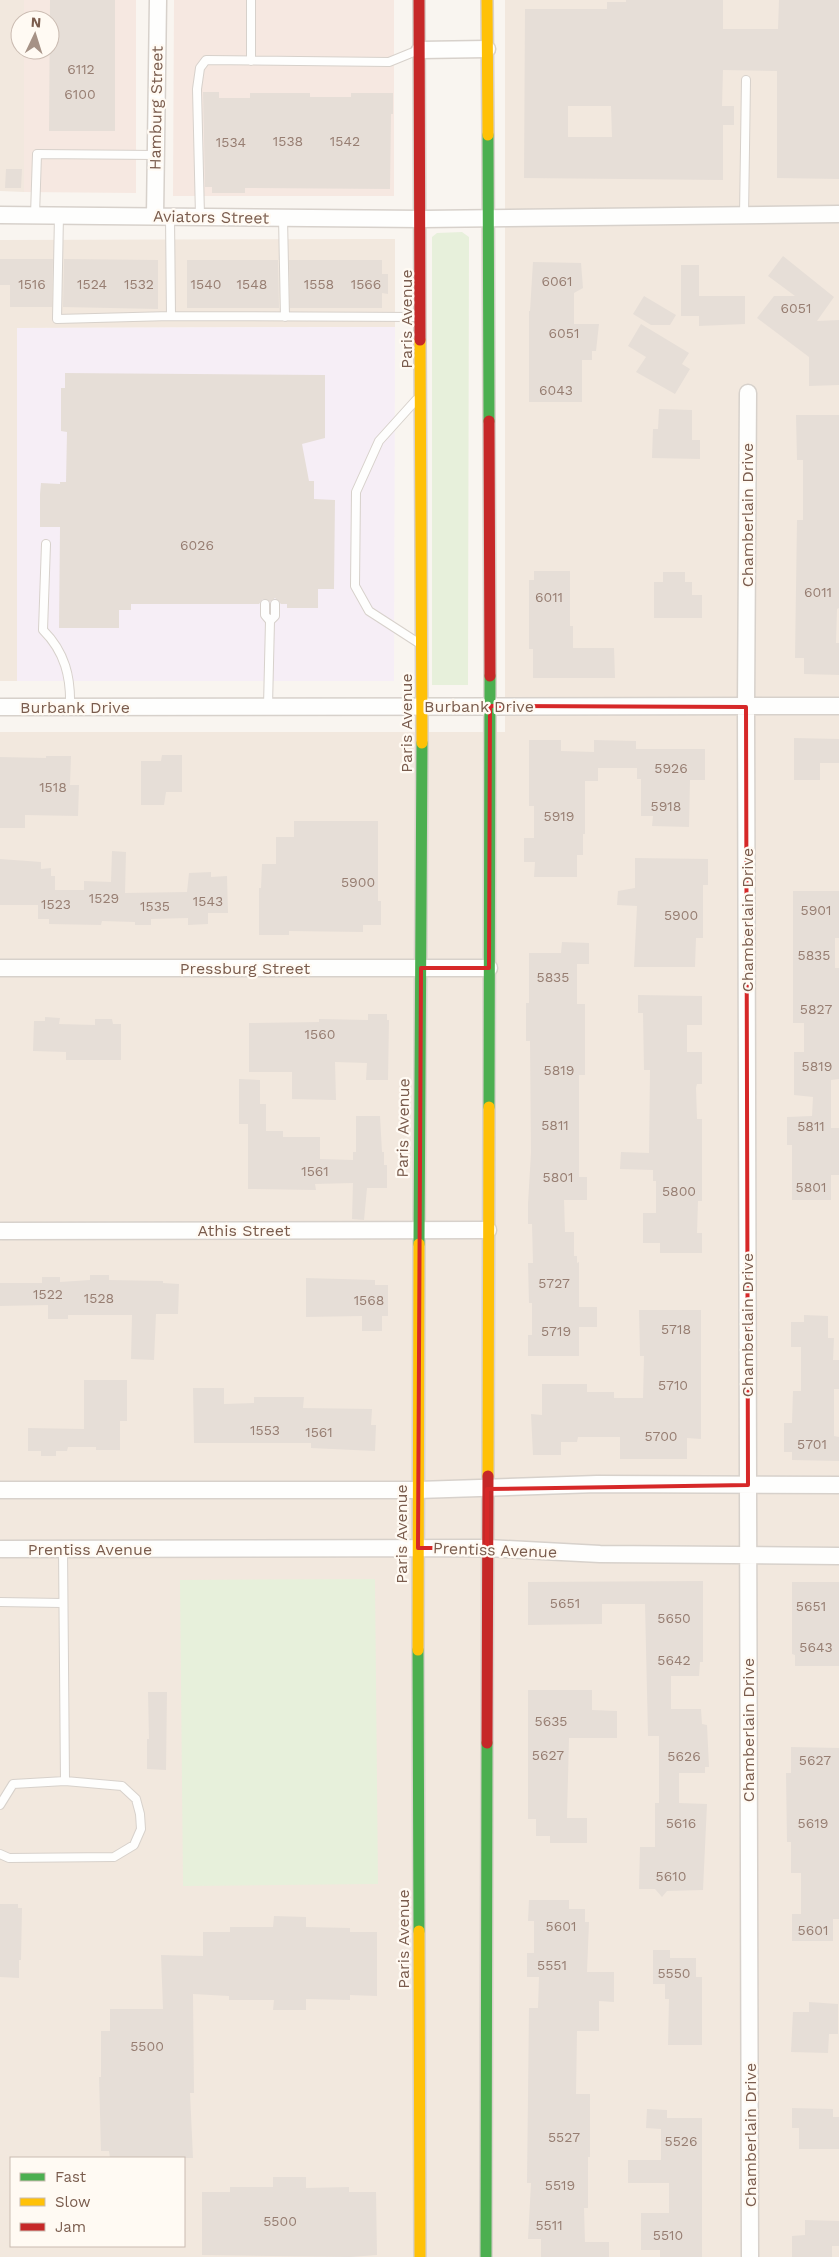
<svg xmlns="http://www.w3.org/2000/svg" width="839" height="2257" font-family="'Work Sans',sans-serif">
  <rect width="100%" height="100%" fill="#f9f5f0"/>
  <path fill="#f2e8de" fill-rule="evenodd" d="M0,0H24V20H20V50H24V192L0,191Z
    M505,0H839V2257H0V732H505ZM11,2158H184V2246H11Z
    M395,239V327L17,328V681H0V240Z"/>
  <path fill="#f6e8e1" d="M24,0H136V193L24,192V50H50V20H24Z
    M174,0H394V196H173Z"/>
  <path fill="#f6eef6" d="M395,327L394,681H17V328Z"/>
  <path fill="#e7f0db" d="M462,232L469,237L468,685H432V237L437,233Z
    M375,1579L378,1884L183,1886L180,1580Z"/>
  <path fill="#e6ded7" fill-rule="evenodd" d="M50,0H115V131H49Z
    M626,0H723V29H778L779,0H839V179L777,178V71L723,70L722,106H734V125H723V180L524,178L525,9H607V2H626ZM568,106H611L612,137H568Z
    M203,92H219V98H250V93H310V97H351V93H393V114H391L390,189L245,188V193H212V187H205Z
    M6,169H22L21,188H5Z
    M783,256L834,297L817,321L839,320V385L809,386V357L757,318L774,296H795L768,276Z
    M0,259H53L52,307H10V285H0Z
    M64,259L158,260V309L63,307Z
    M187,260H278L279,308H187Z
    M289,260H382V274H388V294L382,293V308H290Z
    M533,262L581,263L583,288L574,293V324H599L596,351H592V360H582V402H529V311H530Z
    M681,265H699V296H745V324L699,326V316H681Z
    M644,296L676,315L670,325H651L633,314Z
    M641,324L689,353L682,364L690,369L675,394L636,372L646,357L628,346Z
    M65,373L325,375V438L302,444L309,481H314V499L335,500L334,589H318V608H287V604H281L275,598L270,602L263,599L259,604H131V610H119V628H59L60,527H40V494L41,483L60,484V482H66L67,432L61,431V388H65Z
    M659,409L692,410V440H700V459L652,458L653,429H658Z
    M796,415H839V608L837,609L836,643H839V675L804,674V658H795L797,520H803V460H797Z
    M534,571H570V626H573V648H614L615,678H533V649H529V580H534Z
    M663,572H685V582H692V595H702V618H654V582H663Z
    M794,738L839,739V763H820V780H794Z
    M529,740H561V751L594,752V740L636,741V749H705V780H690L689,827L652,826L653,816H641V779H637V768H598V781H585V834H583V855H577V877H534L535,862H524V838H534V806H529Z
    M162,755H182V792H166L164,805H141V761H161Z
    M46,756H71L70,785H79L78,816L25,815V828H0V757L46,758Z
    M294,821H378V901H381V925H363V932L289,931V935H259V888H261L262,864H276V837H294Z
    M112,851L126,852L125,893L187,892L189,873L211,872V877L227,876L228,913H208V924L188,925V918L151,919V925H135V922L102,921L101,925L49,924V919H38V905H0V859L41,862V869L51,868V876H55V890H84V881L111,882Z
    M635,858L708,859V885H703V938H696L695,967H634L637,906L617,905L618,891L635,888Z
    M793,891H839V938H835V968H839V1079L831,1080V1128H839V1175H831V1200H792V1145H787V1117L812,1116L813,1097L794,1095V1052H804V1023H793Z
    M562,942L589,943V964H577V1004H585V1075H579V1177H587V1200H564L565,1232H574V1256H577V1263L579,1262V1307H597V1327H579V1356H528V1335H532V1303H529L528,1263H533L532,1224H528V1204L531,1153L530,1041H526V1003H529V953H561Z
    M638,995L702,996V1025H687V1052H702V1084H697L696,1088L697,1119H702V1201H698L697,1233H702V1253H660V1243H643V1213H656V1181H653V1170L620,1169L621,1152L649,1153L650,1070H644L643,1013H638Z
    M368,1014H387V1020H389L388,1080H366L367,1063L335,1062L336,1100L292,1099V1072H249V1023L319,1022V1019L368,1020Z
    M45,1017L60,1018L59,1024L95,1025V1019H112L113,1024H121V1060H66V1052L33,1051L34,1021H45Z
    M239,1079L260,1080V1104H266V1131H283V1137H320V1159L353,1160V1152H356V1116H380L382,1152H384V1165H387V1188H367L364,1220L352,1219L353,1183L315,1184L316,1190L248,1189V1124H239Z
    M90,1275H109V1280L163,1281V1283L179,1284L178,1314H156L154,1360L131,1359L132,1315H68V1319H48V1305L0,1306V1283H42V1277H60V1282L90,1280Z
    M306,1278L375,1280V1285H388V1316H382V1331H362V1316L306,1317Z
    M639,1310H701V1439L687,1438V1459H620V1437H578L577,1442H561V1455H533L531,1414L542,1415V1384H587V1392H614V1398H643L644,1356H640Z
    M804,1315L828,1316V1338H834L833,1360H839V1389H834V1436L839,1437V1461L792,1460V1452H784V1423H792L793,1391H801V1347H791V1322H804Z
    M84,1380H127V1421H120V1450H96V1447H68L67,1451H56V1456H41V1451H28V1428L84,1429Z
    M193,1388H224V1404L254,1403V1397H304L303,1408L372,1409L371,1425H376L375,1451L311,1448V1443H194Z
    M703,1581V1662H700L699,1676H671V1709H701L702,1724L707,1725L709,1767H705V1773H679V1803L707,1804L703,1890L667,1891L662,1897L655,1889H639L640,1847H655V1803H659V1736H648L645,1604H602V1624L528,1625V1582Z
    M792,1582H839V1666H795V1655L792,1654Z
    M528,1690H592V1710L617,1711V1738H569L567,1818H587V1843H550V1836H536V1819H528Z
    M148,1692H167L166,1770L147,1769V1739H149Z
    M791,1747L839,1748V1919H833V1941H792V1914H801V1873H791V1842H787L786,1773H791Z
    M529,1900H569V1909H585V1922H589L587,1972H614V2002L599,2001V2031H577L576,2094H590V2157H588V2208H584L585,2242H609V2257H541V2239H528L531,2183H527L529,2008H538L539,1977H527V1953H534V1921H528Z
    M0,1904H18V1908H22L21,1960H19V1978L0,1977Z
    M274,1916L306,1917V1927L350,1928V1932H377V1996L350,1995V2000L306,1999V2010H273L274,2000H229V1996L193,1994L194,2093H190L193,2158H110L109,2151H101L99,2077H101V2031H110V2009H163L161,1955L203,1956V1932H230V1927H273Z
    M653,1950H670V1958H696V1977H702V2045H668L669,1999H665V1984H653Z
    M809,2002L838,2004V2034H829L828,2053L791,2052L793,2012H809Z
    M792,2108L833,2109V2117H839V2149H799V2128H792Z
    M647,2109L667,2110V2118H702V2257H660V2250H641V2213H669V2183H628V2160H661V2129L646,2128Z
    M273,2177H306V2188L349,2187V2192H376L377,2255L350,2257L202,2255V2192H230V2187H273Z
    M805,2220L839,2221V2246H832V2257H792V2236L805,2235Z"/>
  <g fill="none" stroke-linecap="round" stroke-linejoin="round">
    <g stroke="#d7d1cb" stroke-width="10">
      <path id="lane" d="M251,61V0
        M35,215L37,154L156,155
        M59,215L57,319L171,316
        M744,215L746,80
        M170,216L171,316L419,317
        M200,216L197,89L200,68L206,60L389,62L416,51
        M283,217L285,317
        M416,400L379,441L356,492L355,586L369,611L417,642
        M46,544L43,630C65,652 71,677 70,707
        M265,604V615L270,621L268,706
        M270,621L275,616V604
        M0,1602L62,1603
        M0,1805L13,1784L65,1781L63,1549
        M0,1854L9,1858L114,1857L134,1845L141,1829L140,1814L136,1799L122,1786L65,1781"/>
    </g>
    <g stroke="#d7d1cb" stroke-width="19">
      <path id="street" d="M420,50L487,49
        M0,215L422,219L839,214
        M155,216L158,0
        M748,393L746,707L750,2257
        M0,707L839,706
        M0,968H489
        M0,1231L488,1230
        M0,1490H418L597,1484L839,1485
        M0,1549L487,1548L600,1554L839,1556"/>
    </g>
    <g stroke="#d9d2cb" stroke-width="14">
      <path id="fast" d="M488,135L489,421
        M489,1107L490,676
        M419,1244L422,743
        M418,1650L419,1931
        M486,2257L487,1743"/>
    </g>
    <g stroke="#d9d2cb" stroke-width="14">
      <path id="slow" d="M487,0L488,135
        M420,340L422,743
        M488,1476L489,1107
        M418,1650L419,1244
        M419,1931L420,2257"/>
    </g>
    <g stroke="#d9d2cb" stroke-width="14">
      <path id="jam" d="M419,0L420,340
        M489,421L490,676
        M487,1743L488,1476"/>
    </g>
    <use href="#lane" stroke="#fefefd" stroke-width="8"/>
    <use href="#street" stroke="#fefefd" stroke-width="16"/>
    <use href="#fast" stroke="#4caf50" stroke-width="11"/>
    <use href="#slow" stroke="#ffc107" stroke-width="11"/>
    <use href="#jam" stroke="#c62828" stroke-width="11"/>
  </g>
  <path fill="none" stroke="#d62828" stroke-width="4" stroke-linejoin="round" d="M490,706L746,707L748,1485L487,1489V1548H418L421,968H489Z"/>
  <g text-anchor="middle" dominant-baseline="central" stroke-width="4.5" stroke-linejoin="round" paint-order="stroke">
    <g font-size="14" fill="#977e72">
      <text x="81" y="69">6112</text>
      <text x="80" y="94">6100</text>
      <text x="288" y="141">1538</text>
      <text x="345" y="141">1542</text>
      <text x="231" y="142">1534</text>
      <text x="557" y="281">6061</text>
      <text x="32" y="284">1516</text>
      <text x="92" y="284">1524</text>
      <text x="139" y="284">1532</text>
      <text x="206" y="284">1540</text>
      <text x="252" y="284">1548</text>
      <text x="319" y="284">1558</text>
      <text x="366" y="284">1566</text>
      <text x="796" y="308">6051</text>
      <text x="564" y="333">6051</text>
      <text x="556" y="390">6043</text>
      <text x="197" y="545">6026</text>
      <text x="818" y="592">6011</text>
      <text x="549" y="597">6011</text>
      <text x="671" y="768">5926</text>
      <text x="53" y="787">1518</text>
      <text x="666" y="806">5918</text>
      <text x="559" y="816">5919</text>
      <text x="358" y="882">5900</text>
      <text x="104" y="898">1529</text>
      <text x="208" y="901">1543</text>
      <text x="56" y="904">1523</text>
      <text x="155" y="906">1535</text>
      <text x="816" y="910">5901</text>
      <text x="681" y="915">5900</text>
      <text x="814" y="955">5835</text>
      <text x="553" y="977">5835</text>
      <text x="816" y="1009">5827</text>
      <text x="320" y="1034">1560</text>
      <text x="817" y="1066">5819</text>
      <text x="559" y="1070">5819</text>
      <text x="555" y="1125">5811</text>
      <text x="811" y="1126">5811</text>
      <text x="315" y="1171">1561</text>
      <text x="558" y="1177">5801</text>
      <text x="811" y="1187">5801</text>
      <text x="679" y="1191">5800</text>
      <text x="554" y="1283">5727</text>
      <text x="48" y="1294">1522</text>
      <text x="99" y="1298">1528</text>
      <text x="369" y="1300">1568</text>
      <text x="676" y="1329">5718</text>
      <text x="556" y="1331">5719</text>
      <text x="673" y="1385">5710</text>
      <text x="265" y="1430">1553</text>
      <text x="319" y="1432">1561</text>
      <text x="661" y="1436">5700</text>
      <text x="812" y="1444">5701</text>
      <text x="565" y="1603">5651</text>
      <text x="811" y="1606">5651</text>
      <text x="674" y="1618">5650</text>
      <text x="816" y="1647">5643</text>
      <text x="674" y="1660">5642</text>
      <text x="551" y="1721">5635</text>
      <text x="548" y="1755">5627</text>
      <text x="684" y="1756">5626</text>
      <text x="815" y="1760">5627</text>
      <text x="681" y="1823">5616</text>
      <text x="813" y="1823">5619</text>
      <text x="671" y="1876">5610</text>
      <text x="561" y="1926">5601</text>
      <text x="813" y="1930">5601</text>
      <text x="552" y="1965">5551</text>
      <text x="674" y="1973">5550</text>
      <text x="147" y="2046">5500</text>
      <text x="564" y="2137">5527</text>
      <text x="681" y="2141">5526</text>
      <text x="560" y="2185">5519</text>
      <text x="280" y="2221">5500</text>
      <text x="549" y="2225">5511</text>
      <text x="668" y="2235">5510</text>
    </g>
    <g font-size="16" fill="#7a5c4d" stroke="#fffaf3">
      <text transform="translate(156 108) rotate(-89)">Hamburg Street</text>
      <text transform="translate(211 217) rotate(1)">Aviators Street</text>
      <text transform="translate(406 319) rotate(-90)">Paris Avenue</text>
      <text transform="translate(747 515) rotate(-90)">Chamberlain Drive</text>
      <text x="479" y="706">Burbank Drive</text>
      <text x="75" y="707">Burbank Drive</text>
      <text transform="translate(406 723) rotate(-90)">Paris Avenue</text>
      <text transform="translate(747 920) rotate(-90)">Chamberlain Drive</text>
      <text x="245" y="968">Pressburg Street</text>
      <text transform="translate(403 1128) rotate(-89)">Paris Avenue</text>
      <text x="244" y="1230">Athis Street</text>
      <text transform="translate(747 1325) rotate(-90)">Chamberlain Drive</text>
      <text transform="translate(401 1534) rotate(-90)">Paris Avenue</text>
      <text x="90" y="1549">Prentiss Avenue</text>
      <text transform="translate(495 1550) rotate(2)">Prentiss Avenue</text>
      <text transform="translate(748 1730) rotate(-90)">Chamberlain Drive</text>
      <text transform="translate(403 1939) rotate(-90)">Paris Avenue</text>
      <text transform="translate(750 2135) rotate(-90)">Chamberlain Drive</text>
    </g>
  </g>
  <rect x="10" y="2157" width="175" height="90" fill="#fffaf3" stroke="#cabbb1"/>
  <rect x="20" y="2173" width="25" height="8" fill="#4caf50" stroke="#cabbb1"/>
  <text x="55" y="2182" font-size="15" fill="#7a5c4d">Fast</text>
  <rect x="20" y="2198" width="25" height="8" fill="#ffc107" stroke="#cabbb1"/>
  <text x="55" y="2207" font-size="15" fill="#7a5c4d">Slow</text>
  <rect x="20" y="2223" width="25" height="8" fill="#c62828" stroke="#cabbb1"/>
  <text x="55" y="2232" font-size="15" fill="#7a5c4d">Jam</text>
  <g transform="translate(35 35) rotate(4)"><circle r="24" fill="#fffaf3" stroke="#cabbb1"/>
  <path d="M0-4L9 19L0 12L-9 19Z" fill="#a69286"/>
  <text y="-8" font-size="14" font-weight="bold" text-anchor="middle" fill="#7a5c4d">N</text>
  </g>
</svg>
